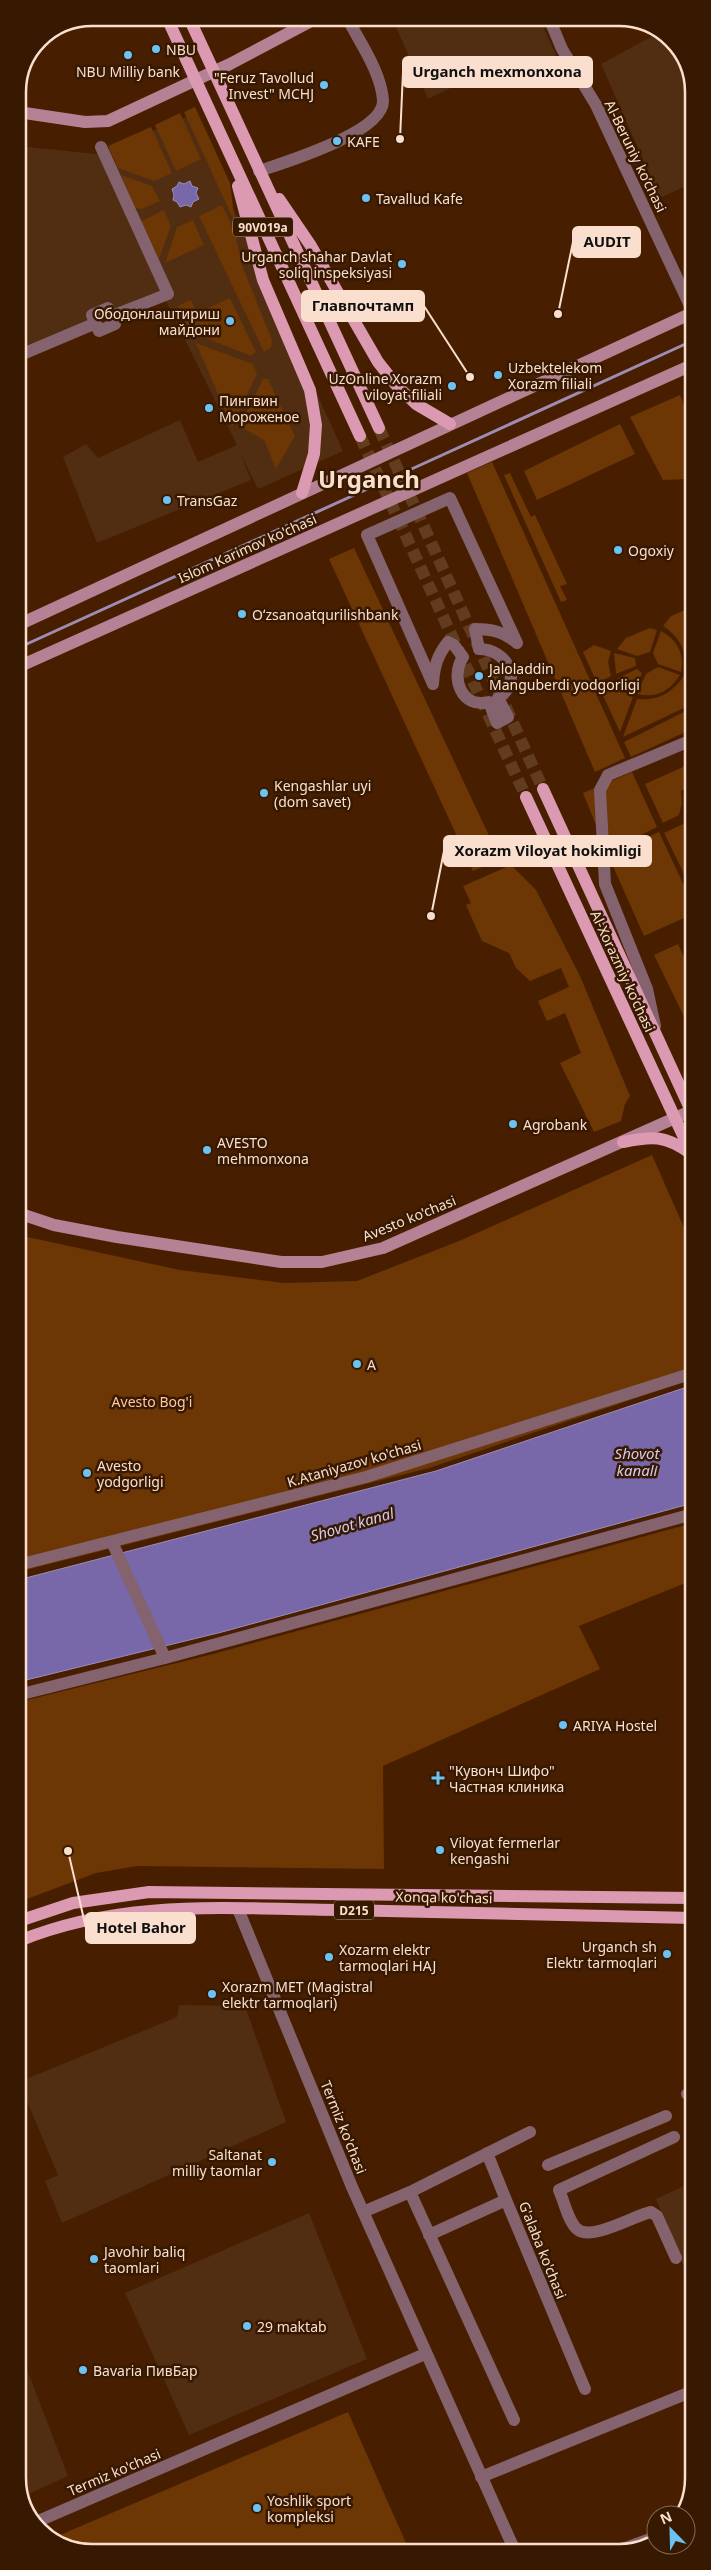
<svg xmlns="http://www.w3.org/2000/svg" width="711" height="2570" font-family="'Noto Sans',sans-serif">
  <rect width="100%" height="100%" fill="#471f00"/>
  <path fill="#512d11" d="M392,18H539L556,55L500,82L492,68L428,99Z
    M660,32L668,36L692,77V183L660,198L601,64Z
    M191,115L343,451L258,489L240,453L251,480L97,543L63,457L86,444L98,458L180,420L198,462L237,445L161,291L18,351V146L96,154Z
    M179,2005L245,2006L286,2122L62,2223L45,2181L58,2175L19,2082L177,2017Z
    M693,2182V2289L656,2199Z
    M309,2213L367,2359L189,2435L125,2293Z
    M19,2349L68,2476L22,2497L19,2493Z"/>
  <path fill="#6c3605" d="M195,107L230,183L235,223L184,112Z
    M180,113L201,159L176,171L155,125Z
    M151,127L172,173L154,181L118,168L108,146Z
    M121,175L152,186L160,201L142,209L135,208Z
    M222,205L235,233L242,265L272,340L271,348L264,352L199,216Z
    M164,210L171,226L159,259L141,221Z
    M193,220L204,245L165,263L177,227Z
    M230,298L256,352L251,356L188,331L178,306L191,300L197,313Z
    M196,343L253,364L257,374L232,427Z
    M263,379H268L295,436L276,469L264,440L239,426Z
    M680,395L692,426V475L687,479L663,480L630,417Z
    M620,424L635,454L537,500L524,471Z
    M492,462L625,758L595,772L467,473Z
    M510,473L531,517L535,515L567,584L560,586L567,600L561,602L504,475Z
    M354,548L500,859L473,871L329,559Z
    M692,607V676L686,673C687,652 681,638 663,626L671,616Z
    M650,628L657,630L650,652L637,656L617,649L626,638Z
    M661,631C677,640 685,653 681,672L658,664L653,653Z
    M594,645L611,651L608,662L611,676L597,683L583,652Z
    M614,653L635,658L636,666L616,674Z
    M658,667L680,675C669,692 656,698 637,694L646,674Z
    M637,669L642,673L634,693L627,689L618,678Z
    M684,676L692,679V704L623,737L637,699C658,701 672,693 684,676Z
    M614,681L625,692L633,697L620,732L599,687Z
    M692,708V729L631,757L624,742Z
    M692,763V786L681,791L682,803L679,815L663,823L645,784Z
    M632,772L657,827L607,852L583,793Z
    M683,824L692,828L693,892L664,833Z
    M659,832L693,905V914L644,936L612,864L613,853Z
    M511,865L536,890L580,976L630,1096L625,1104L621,1121L594,1132L560,1063L581,1053L565,1013L547,1021L538,1001L569,987L561,968L530,981L516,968L509,953L482,941L466,905L471,903L463,886Z
    M678,944L693,977V1035L654,955Z
    M652,1155L693,1248V1379L429,1468L18,1572V1235L180,1270L284,1283L357,1281L459,1241Z
    M693,1523V1580L579,1626L600,1669L383,1766L384,1869L137,1866L96,1873L19,1902V1702L213,1654Z
    M348,2412L410,2552H87L53,2538Z"/>
  <path fill="#7868a9" stroke="#9f8cb4" d="M190,181L192,186L198,188L196,193L199,199L193,202L191,207L186,205L180,207L177,202L173,200L174,195L172,189L177,186L179,182L184,184Z
    M693,1385V1503L222,1632L18,1682V1580L436,1471Z"/>
  <g fill="none" stroke-linecap="round" stroke-linejoin="round">
    <path stroke="#9f8cb4" stroke-width="3" d="M405,472L692,341
      M18,648L374,486"/>
    <path stroke="#623c1f" stroke-width="12" stroke-dasharray="12 6" stroke-linecap="butt" d="M379,428L543,789
      M360,436L526,797"/>
    <path stroke="#84636f" stroke-width="12" d="M549,18L562,49L596,105L692,310
      M101,147L168,294L112,316
      M259,171C286,162 385,132 383,100C381,73 362,46 350,23L345,18
      M108,308L115,324L99,331L92,315Z
      M18,356L96,323
      M450,498L517,643C503,632 493,629 475,629L479,649C507,649 524,681 498,698L508,717L497,723L489,702C461,709 450,677 463,657L454,645L448,642C437,656 434,667 433,684L367,535Z
      M655,1026L647,989L605,884L600,790L608,775L692,740
      M112,1542L165,1658
      M18,1565L366,1477L693,1373
      M18,1695L165,1658L693,1514
      M238,1909L352,2187L515,2551
      M687,2094L693,2091
      M674,2137L559,2190C564,2201 568,2221 577,2229C591,2242 635,2215 651,2212L657,2216L676,2258
      M487,2153L506,2200
      M548,2165L666,2116
      M410,2192L514,2420
      M363,2212L410,2192L530,2132
      M429,2235L506,2200L585,2389
      M481,2477L693,2391
      M36,2522L425,2354
      M617,2551L656,2537"/>
    <path stroke="#b58195" stroke-width="12" d="M18,112L85,122L108,121L230,64L317,18
      M18,625L692,313
      M18,667L692,365
      M18,1213L54,1225L117,1237L281,1262H322L383,1248L693,1110"/>
    <path stroke="#db99b2" stroke-width="12" d="M167,18L360,436
      M189,18L379,428
      M238,186L263,280L310,390L316,425L314,454L302,493
      M279,199L311,246L378,362L397,386L416,404L450,424
      M543,789L693,1115
      M526,797L693,1157
      M623,1142C652,1136 665,1135 690,1153
      M19,1921L73,1903L149,1892L693,1898
      M19,1941C124,1898 231,1909 342,1910C459,1912 576,1915 693,1918"/>
  </g>
  <g fill="#6cc3f2" stroke="#371902" stroke-width="2">
    <circle cx="156" cy="49" r="5"/>
    <circle cx="128" cy="55" r="5"/>
    <circle cx="324" cy="85" r="5"/>
    <circle cx="337" cy="141" r="5"/>
    <circle cx="366" cy="198" r="5"/>
    <circle cx="402" cy="264" r="5"/>
    <circle cx="230" cy="321" r="5"/>
    <circle cx="498" cy="375" r="5"/>
    <circle cx="452" cy="386" r="5"/>
    <circle cx="209" cy="408" r="5"/>
    <circle cx="167" cy="500" r="5"/>
    <circle cx="618" cy="550" r="5"/>
    <circle cx="242" cy="614" r="5"/>
    <circle cx="479" cy="676" r="5"/>
    <circle cx="264" cy="793" r="5"/>
    <circle cx="513" cy="1124" r="5"/>
    <circle cx="207" cy="1150" r="5"/>
    <circle cx="357" cy="1364" r="5"/>
    <circle cx="87" cy="1473" r="5"/>
    <circle cx="563" cy="1725" r="5"/>
    <path d="M435.5 1770.5h5v5h5v5h-5v5h-5v-5h-5v-5h5z"/>
    <circle cx="440" cy="1850" r="5"/>
    <circle cx="667" cy="1954" r="5"/>
    <circle cx="329" cy="1957" r="5"/>
    <circle cx="212" cy="1994" r="5"/>
    <circle cx="272" cy="2162" r="5"/>
    <circle cx="94" cy="2259" r="5"/>
    <circle cx="247" cy="2326" r="5"/>
    <circle cx="83" cy="2370" r="5"/>
    <circle cx="257" cy="2508" r="5"/>
  </g>
  <g text-anchor="middle" dominant-baseline="central" stroke-width="5" stroke-linejoin="round" paint-order="stroke">
    <g fill="#371902" stroke="#c0a491" stroke-width="1">
      <rect x="233" y="217.5" width="60" height="19" rx="4"/>
      <rect x="334" y="1900.5" width="40" height="19" rx="4"/>
    </g>
    <g font-size="12" font-weight="bold" fill="#fadfce">
      <text x="263" y="227">90V019a</text>
      <text x="354" y="1910">D215</text>
    </g>
    <g font-size="14" fill="#fadfce" stroke="#371902" text-anchor="start">
      <text x="166" y="49">NBU</text>
      <text x="128" y="71" text-anchor="middle">NBU Milliy bank</text>
      <text x="314" y="77" text-anchor="end">"Feruz Tavollud<tspan x="314" dy="16">Invest" MCHJ</tspan></text>
      <text x="347" y="141">KAFE</text>
      <text x="376" y="198">Tavallud Kafe</text>
      <text x="392" y="256" text-anchor="end">Urganch shahar Davlat<tspan x="392" dy="16">soliq inspeksiyasi</tspan></text>
      <text x="220" y="313" text-anchor="end">Ободонлаштириш<tspan x="220" dy="16">майдони</tspan></text>
      <text x="508" y="367">Uzbektelekom<tspan x="508" dy="16">Xorazm filiali</tspan></text>
      <text x="442" y="378" text-anchor="end">UzOnline Xorazm<tspan x="442" dy="16">viloyat filiali</tspan></text>
      <text x="219" y="400">Пингвин<tspan x="219" dy="16">Мороженое</tspan></text>
      <text x="177" y="500">TransGaz</text>
      <text x="628" y="550">Ogoxiy</text>
      <text x="252" y="614">Oʻzsanoatqurilishbank</text>
      <text x="489" y="668">Jaloladdin<tspan x="489" dy="16">Manguberdi yodgorligi</tspan></text>
      <text x="274" y="785">Kengashlar uyi<tspan x="274" dy="16">(dom savet)</tspan></text>
      <text x="523" y="1124">Agrobank</text>
      <text x="217" y="1142">AVESTO<tspan x="217" dy="16">mehmonxona</tspan></text>
      <text x="367" y="1364">A</text>
      <text x="97" y="1465">Avesto<tspan x="97" dy="16">yodgorligi</tspan></text>
      <text x="573" y="1725">ARIYA Hostel</text>
      <text x="449" y="1770">"Кувонч Шифо"<tspan x="449" dy="16">Частная клиника</tspan></text>
      <text x="450" y="1842">Viloyat fermerlar<tspan x="450" dy="16">kengashi</tspan></text>
      <text x="657" y="1946" text-anchor="end">Urganch sh<tspan x="657" dy="16">Elektr tarmoqlari</tspan></text>
      <text x="339" y="1949">Xozarm elektr<tspan x="339" dy="16">tarmoqlari HAJ</tspan></text>
      <text x="222" y="1986">Xorazm MET (Magistral<tspan x="222" dy="16">elektr tarmoqlari)</tspan></text>
      <text x="262" y="2154" text-anchor="end">Saltanat<tspan x="262" dy="16">milliy taomlar</tspan></text>
      <text x="104" y="2251">Javohir baliq<tspan x="104" dy="16">taomlari</tspan></text>
      <text x="257" y="2326">29 maktab</text>
      <text x="93" y="2370">Bavaria ПивБар</text>
      <text x="267" y="2500">Yoshlik sport<tspan x="267" dy="16">kompleksi</tspan></text>
    </g>
    <g font-size="14" fill="#fadfce" stroke="#371902">
      <text transform="translate(636 156) rotate(64)">Al-Beruniy ko’chasi</text>
      <text transform="translate(247 548) rotate(-24)">Islom Karimov ko'chasi</text>
      <text transform="translate(623 971) rotate(65)">Al-Xorazmiy ko’chasi</text>
      <text transform="translate(409 1218) rotate(-22)">Avesto ko'chasi</text>
      <text transform="translate(354 1463) rotate(-16)">K.Ataniyazov ko'chasi</text>
      <text transform="translate(444 1897) rotate(1)">Xonqa ko'chasi</text>
      <text transform="translate(344 2127) rotate(68)">Termiz ko'chasi</text>
      <text transform="translate(543 2250) rotate(68)">G'alaba ko'chasi</text>
      <text transform="translate(114 2472) rotate(-23)">Termiz ko'chasi</text>
    </g>
    <g font-size="14" fill="#fdc7a3" stroke="#371902">
      <text x="152" y="1401">Avesto Bog'i</text>
    </g>
    <g font-size="15" font-style="italic" fill="#d2cbf0" stroke="#371902">
      <text x="637" y="1453">Shovot<tspan x="637" dy="17">kanali</tspan></text>
      <text transform="translate(352 1524) rotate(-16)">Shovot kanal</text>
    </g>
    <g font-size="24" font-weight="bold" fill="#fadfce" stroke="#371902">
      <text x="369" y="478">Urganch</text>
    </g>
  </g>
  <path d="M0 0H711V2570H0ZM92 26H619A66 66 0 0 1 685 92V2478A66 66 0 0 1 619 2544H92A66 66 0 0 1 26 2478V92A66 66 0 0 1 92 26Z" fill="#371902" fill-rule="evenodd"/>
  <path fill="none" stroke="#fadfce" stroke-width="2.5" d="M92 26H619A66 66 0 0 1 685 92V2478A66 66 0 0 1 619 2544H92A66 66 0 0 1 26 2478V92A66 66 0 0 1 92 26Z"/>
  <path fill="none" stroke="#fadfce" stroke-width="2" d="M400 139L403 72M558 314L573 242M470 377L424 306M431 916L444 851M68 1851L86 1928"/>
  <g fill="#fadfce" stroke="#371902" stroke-width="2">
    <circle cx="400" cy="139" r="5"/>
    <circle cx="558" cy="314" r="5"/>
    <circle cx="470" cy="377" r="5"/>
    <circle cx="431" cy="916" r="5"/>
    <circle cx="68" cy="1851" r="5"/>
  </g>
  <g fill="#fadfce" stroke="#fadfce" stroke-width="2">
    <rect x="403" y="57" width="189" height="30" rx="5"/>
    <rect x="573" y="227" width="67" height="30" rx="5"/>
    <rect x="302" y="291" width="122" height="30" rx="5"/>
    <rect x="444" y="836" width="207" height="30" rx="5"/>
    <rect x="86" y="1913" width="109" height="30" rx="5"/>
  </g>
  <g font-size="15" text-anchor="middle" font-weight="bold" fill="#111">
    <text x="497" y="77">Urganch mexmonxona</text>
    <text x="607" y="247">AUDIT</text>
    <text x="363" y="311">Главпочтамп</text>
    <text x="548" y="856">Xorazm Viloyat hokimligi</text>
    <text x="141" y="1933">Hotel Bahor</text>
  </g>
  <g transform="translate(671 2530) rotate(337)"><circle r="24" fill="#371902" stroke="#856854"/>
  <path d="M0-4L9 19L0 12L-9 19Z" fill="#6cc3f2"/>
  <text y="-8" font-size="14" font-weight="bold" text-anchor="middle" fill="#fadfce">N</text>
  </g>
</svg>
